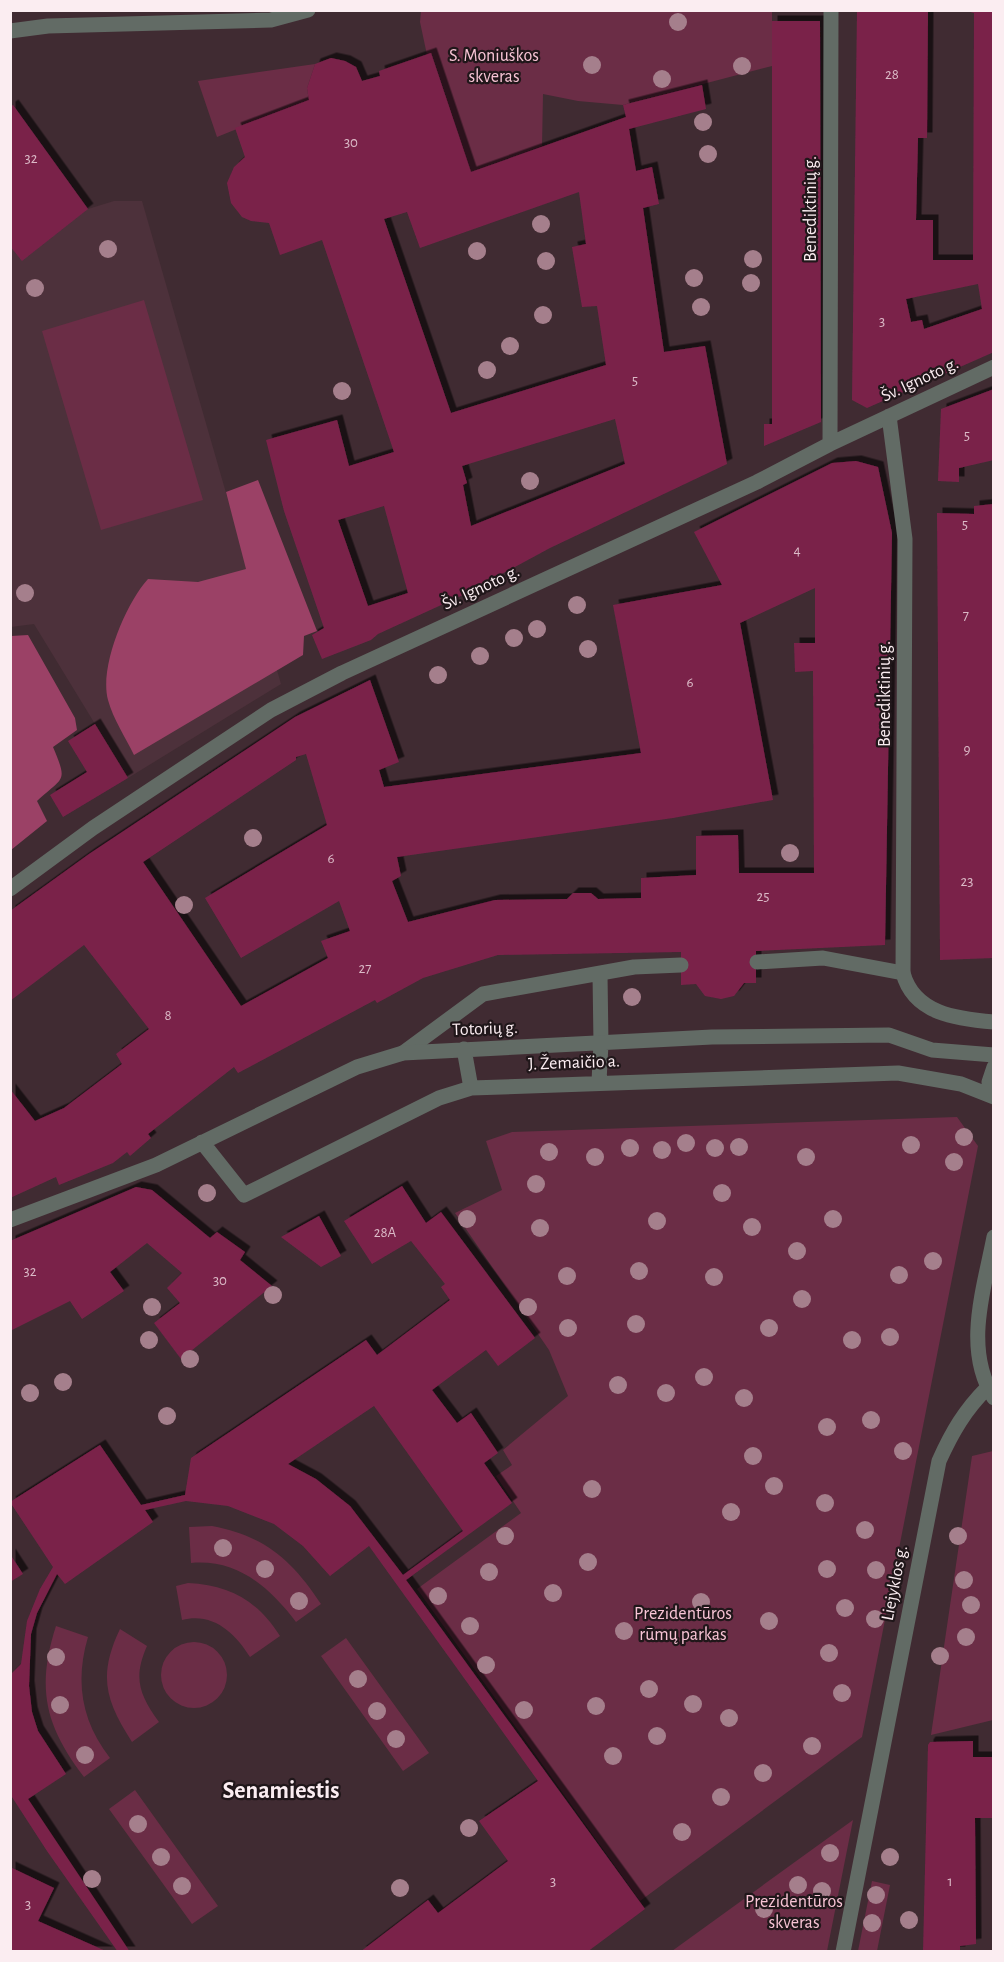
<svg xmlns="http://www.w3.org/2000/svg" width="1004" height="1962" font-family="'Alegreya Sans',sans-serif">
  <defs>
    <filter id="shadow"><feDropShadow dx="5.5" dy="-5.5" stdDeviation="0" flood-color="#0009"/></filter>
  </defs>
  <rect width="100%" height="100%" fill="#402b32"/>
  <path fill="#4d313b" d="M13,105L88,209L114,201H142L281,684L128,778L34,624L11,627L10,107Z"/>
  <path fill="#6b2d46" d="M421,11H772V66L623,105L578,101L543,94L542,146L471,172L431,54L427,55L420,22Z
    M315,64L307,88L309,100L217,137L198,81Z
    M144,300L203,500L101,530L42,331Z
    M957,1117L978,1146L862,1737L640,1901L417,1589L521,1513L496,1476L512,1465L503,1450L568,1396L549,1350L455,1213L502,1190L486,1141L512,1132Z
    M993,1451V1720L931,1735L972,1456Z
    M212,1526C265,1536 292,1560 321,1604L296,1622C269,1587 238,1559 191,1563L189,1527Z
    M188,1583C230,1585 258,1601 280,1636L250,1657C235,1633 213,1612 182,1620L176,1586Z
    M56,1626L88,1637C75,1681 81,1721 110,1758L84,1777C45,1726 36,1688 56,1626Z
    M120,1629L147,1646C133,1678 139,1694 159,1722L132,1742C105,1700 98,1675 120,1629Z
    M346,1638L429,1753L403,1771L321,1656Z
    M161 1675a33 33 0 1 1 66 0a33 33 0 1 1-66 0Z
    M135,1790L218,1906L192,1924L109,1809Z
    M853,1820L827,1951H672Z
    M872,1881L890,1885L877,1951H858Z"/>
  <path fill="#9b4166" d="M258,480L317,631L304,636L303,655L134,755C126,738 113,719 108,700C99,667 126,603 148,579L198,582L246,569L226,492Z
    M28,635L75,718L77,730L53,747C68,783 64,776 37,801L47,821L11,850V636Z"/>
  <path fill="#7a224a" fill-rule="evenodd" filter="url(#shadow)" d="M857,10H928L927,138H918L916,220H933V260H973L974,13L967,11L994,10V352L867,408L852,400ZM978,284L982,309L924,329L922,320L911,322L906,299Z
    M772,21H820L821,422L764,446V424H772Z
    M431,53L471,172L626,117L623,105L702,85L706,109L629,129L636,171L652,167L659,204L643,208L664,352L705,346L727,464L550,548L463,595L378,634L371,640L322,659L312,635L324,628L284,511L266,440L337,420L349,466L394,452L322,240L280,255L269,223L251,221L242,217L231,203L227,183L234,167L245,157L235,128L309,100L307,88L315,64L331,58L345,61L356,67L362,81L380,76L379,71ZM579,192L586,244L572,247L582,307L597,306L606,365L451,413L384,219L407,212L420,248ZM615,419L625,464L471,526L463,485L467,483L462,466ZM384,506L408,593L368,606L338,520Z
    M13,105L88,209L22,261L10,246V107Z
    M994,389V460L959,468V482L938,481L941,409Z
    M856,461L878,467L892,533L885,945L756,951V983H744L734,996L721,999L705,996L696,984L681,985V952L498,955L423,978L377,1003L375,1000L238,1073L234,1067L148,1134L151,1138L130,1156L127,1152L113,1163L59,1185L56,1177L10,1198V1089L35,1121L64,1108L122,1064L116,1054L149,1029L84,945L10,1001V911L89,854L295,717L370,680L399,762L379,770L384,787L641,753L613,605L722,585L694,532L832,463ZM815,588V643H794L795,672L813,671L814,873H739L738,835L696,836V875L641,878V898L598,899L591,893H573L567,899L495,900L408,922L392,881L401,876L397,857L673,818L773,800L740,623ZM306,754L327,825L205,898L241,958L339,901L350,931L321,941L328,958L241,1006L143,862L296,760V757Z
    M994,504V958L940,960L937,513L974,514V506Z
    M95,724L128,778L63,817L50,795L87,772L68,741Z
    M402,1186L426,1223L441,1212L535,1338L498,1366L486,1350L432,1390L457,1423L471,1413L498,1453L484,1463L512,1503L406,1580L645,1909L587,1952H360L428,1900L438,1913L508,1861L479,1821L538,1781L369,1546L330,1576L303,1546L274,1524L228,1506L186,1501L145,1510L153,1522L65,1584L57,1574L37,1613L31,1634L29,1686L32,1712L38,1731L66,1774L28,1799L130,1952H118L47,1851L10,1794V1675L21,1664L27,1621L40,1589L53,1567L10,1502L100,1445L141,1505L185,1495L191,1458L366,1340L377,1355L450,1300L441,1287L445,1284L411,1241L372,1264L344,1221ZM374,1406L463,1531L403,1575L350,1506L316,1479L288,1464Z
    M136,1187L152,1190L210,1238L217,1232L245,1252L240,1260L272,1286L181,1359L154,1323L180,1303L167,1288L182,1273L147,1243L110,1272L124,1291L82,1319L70,1301L10,1331V1241Z
    M319,1216L341,1256L321,1267L281,1237Z
    M10,1554L23,1574L10,1582Z
    M973,1741V1757H994V1818H975L976,1944L960,1946V1952H923L928,1745L930,1742Z
    M10,1867L54,1888L38,1921L108,1952H10Z"/>
  <g fill="none" stroke-linecap="round" stroke-linejoin="round">
    <path stroke="#626b65" stroke-width="15" d="M757,962L823,958L903,973
      M600,974L601,1044
      M403,1053L483,994L634,967L681,965"/>
    <path stroke="#626b65" stroke-width="15" d="M10,31L48,26L271,20L308,10
      M889,416L905,539L903,973C914,1014 957,1019 994,1022
      M830,444L831,10
      M10,889L93,828L271,710L342,673L757,482L830,444L994,367
      M464,1049L471,1088
      M994,1067L989,1082L994,1094
      M599,1081L601,1044
      M202,1142L244,1195L439,1098L471,1088L898,1073L961,1084L994,1097
      M10,1220L156,1165L357,1067L403,1053L712,1037L889,1035L932,1050L994,1055
      M994,1237C984,1289 963,1349 994,1398
      M843,1952L939,1461C952,1432 965,1410 987,1388"/>
  </g>
  <g fill="#a57f8c">
    <circle cx="678" cy="22" r="9"/>
    <circle cx="592" cy="65" r="9"/>
    <circle cx="742" cy="66" r="9"/>
    <circle cx="662" cy="79" r="9"/>
    <circle cx="703" cy="122" r="9"/>
    <circle cx="708" cy="154" r="9"/>
    <circle cx="541" cy="224" r="9"/>
    <circle cx="108" cy="249" r="9"/>
    <circle cx="477" cy="251" r="9"/>
    <circle cx="753" cy="259" r="9"/>
    <circle cx="546" cy="261" r="9"/>
    <circle cx="694" cy="278" r="9"/>
    <circle cx="751" cy="283" r="9"/>
    <circle cx="35" cy="288" r="9"/>
    <circle cx="701" cy="307" r="9"/>
    <circle cx="543" cy="315" r="9"/>
    <circle cx="510" cy="346" r="9"/>
    <circle cx="487" cy="370" r="9"/>
    <circle cx="342" cy="391" r="9"/>
    <circle cx="530" cy="481" r="9"/>
    <circle cx="25" cy="593" r="9"/>
    <circle cx="577" cy="605" r="9"/>
    <circle cx="537" cy="629" r="9"/>
    <circle cx="514" cy="638" r="9"/>
    <circle cx="588" cy="649" r="9"/>
    <circle cx="480" cy="656" r="9"/>
    <circle cx="438" cy="675" r="9"/>
    <circle cx="253" cy="838" r="9"/>
    <circle cx="790" cy="853" r="9"/>
    <circle cx="184" cy="905" r="9"/>
    <circle cx="632" cy="997" r="9"/>
    <circle cx="964" cy="1137" r="9"/>
    <circle cx="686" cy="1143" r="9"/>
    <circle cx="911" cy="1145" r="9"/>
    <circle cx="739" cy="1147" r="9"/>
    <circle cx="630" cy="1148" r="9"/>
    <circle cx="715" cy="1148" r="9"/>
    <circle cx="662" cy="1150" r="9"/>
    <circle cx="549" cy="1152" r="9"/>
    <circle cx="595" cy="1157" r="9"/>
    <circle cx="806" cy="1157" r="9"/>
    <circle cx="954" cy="1162" r="9"/>
    <circle cx="536" cy="1184" r="9"/>
    <circle cx="207" cy="1193" r="9"/>
    <circle cx="722" cy="1193" r="9"/>
    <circle cx="467" cy="1219" r="9"/>
    <circle cx="833" cy="1219" r="9"/>
    <circle cx="657" cy="1221" r="9"/>
    <circle cx="752" cy="1227" r="9"/>
    <circle cx="540" cy="1228" r="9"/>
    <circle cx="797" cy="1251" r="9"/>
    <circle cx="933" cy="1261" r="9"/>
    <circle cx="639" cy="1271" r="9"/>
    <circle cx="899" cy="1275" r="9"/>
    <circle cx="567" cy="1276" r="9"/>
    <circle cx="714" cy="1277" r="9"/>
    <circle cx="273" cy="1295" r="9"/>
    <circle cx="802" cy="1299" r="9"/>
    <circle cx="152" cy="1307" r="9"/>
    <circle cx="528" cy="1307" r="9"/>
    <circle cx="636" cy="1324" r="9"/>
    <circle cx="568" cy="1328" r="9"/>
    <circle cx="769" cy="1328" r="9"/>
    <circle cx="890" cy="1337" r="9"/>
    <circle cx="149" cy="1340" r="9"/>
    <circle cx="852" cy="1340" r="9"/>
    <circle cx="190" cy="1359" r="9"/>
    <circle cx="704" cy="1377" r="9"/>
    <circle cx="63" cy="1382" r="9"/>
    <circle cx="618" cy="1385" r="9"/>
    <circle cx="30" cy="1393" r="9"/>
    <circle cx="666" cy="1393" r="9"/>
    <circle cx="744" cy="1398" r="9"/>
    <circle cx="167" cy="1416" r="9"/>
    <circle cx="871" cy="1420" r="9"/>
    <circle cx="827" cy="1427" r="9"/>
    <circle cx="903" cy="1451" r="9"/>
    <circle cx="753" cy="1456" r="9"/>
    <circle cx="774" cy="1486" r="9"/>
    <circle cx="592" cy="1489" r="9"/>
    <circle cx="825" cy="1503" r="9"/>
    <circle cx="731" cy="1512" r="9"/>
    <circle cx="865" cy="1530" r="9"/>
    <circle cx="505" cy="1536" r="9"/>
    <circle cx="958" cy="1536" r="9"/>
    <circle cx="223" cy="1548" r="9"/>
    <circle cx="588" cy="1562" r="9"/>
    <circle cx="265" cy="1569" r="9"/>
    <circle cx="827" cy="1569" r="9"/>
    <circle cx="876" cy="1570" r="9"/>
    <circle cx="489" cy="1572" r="9"/>
    <circle cx="964" cy="1580" r="9"/>
    <circle cx="553" cy="1593" r="9"/>
    <circle cx="438" cy="1596" r="9"/>
    <circle cx="299" cy="1601" r="9"/>
    <circle cx="701" cy="1602" r="9"/>
    <circle cx="971" cy="1605" r="9"/>
    <circle cx="845" cy="1608" r="9"/>
    <circle cx="875" cy="1619" r="9"/>
    <circle cx="769" cy="1621" r="9"/>
    <circle cx="470" cy="1626" r="9"/>
    <circle cx="624" cy="1631" r="9"/>
    <circle cx="966" cy="1637" r="9"/>
    <circle cx="829" cy="1653" r="9"/>
    <circle cx="940" cy="1656" r="9"/>
    <circle cx="56" cy="1657" r="9"/>
    <circle cx="486" cy="1665" r="9"/>
    <circle cx="358" cy="1679" r="9"/>
    <circle cx="649" cy="1689" r="9"/>
    <circle cx="842" cy="1693" r="9"/>
    <circle cx="693" cy="1704" r="9"/>
    <circle cx="60" cy="1705" r="9"/>
    <circle cx="596" cy="1706" r="9"/>
    <circle cx="524" cy="1710" r="9"/>
    <circle cx="377" cy="1711" r="9"/>
    <circle cx="729" cy="1718" r="9"/>
    <circle cx="657" cy="1736" r="9"/>
    <circle cx="396" cy="1739" r="9"/>
    <circle cx="812" cy="1746" r="9"/>
    <circle cx="85" cy="1755" r="9"/>
    <circle cx="613" cy="1756" r="9"/>
    <circle cx="763" cy="1773" r="9"/>
    <circle cx="721" cy="1797" r="9"/>
    <circle cx="138" cy="1824" r="9"/>
    <circle cx="469" cy="1828" r="9"/>
    <circle cx="682" cy="1832" r="9"/>
    <circle cx="830" cy="1853" r="9"/>
    <circle cx="161" cy="1857" r="9"/>
    <circle cx="890" cy="1857" r="9"/>
    <circle cx="92" cy="1879" r="9"/>
    <circle cx="798" cy="1885" r="9"/>
    <circle cx="182" cy="1886" r="9"/>
    <circle cx="400" cy="1888" r="9"/>
    <circle cx="822" cy="1891" r="9"/>
    <circle cx="876" cy="1895" r="9"/>
    <circle cx="764" cy="1909" r="9"/>
    <circle cx="909" cy="1920" r="9"/>
    <circle cx="872" cy="1923" r="9"/>
  </g>
  <g text-anchor="middle" dominant-baseline="central" stroke-width="4.5" stroke-linejoin="round" paint-order="stroke">
    <g font-size="15" fill="#dbbac7">
      <text x="892" y="74">28</text>
      <text x="351" y="142">30</text>
      <text x="31" y="158">32</text>
      <text x="882" y="321">3</text>
      <text x="635" y="380">5</text>
      <text x="967" y="435">5</text>
      <text x="965" y="524">5</text>
      <text x="797" y="550">4</text>
      <text x="966" y="615">7</text>
      <text x="690" y="682">6</text>
      <text x="967" y="749">9</text>
      <text x="331" y="858">6</text>
      <text x="967" y="881">23</text>
      <text x="763" y="896">25</text>
      <text x="365" y="968">27</text>
      <text x="168" y="1015">8</text>
      <text x="385" y="1232">28A</text>
      <text x="30" y="1271">32</text>
      <text x="220" y="1280">30</text>
      <text x="553" y="1881">3</text>
      <text x="950" y="1881">1</text>
      <text x="28" y="1904">3</text>
    </g>
    <g font-size="18" fill="#f8c4d5" stroke="#20171a">
      <text x="494" y="56">S. Moniuškos<tspan x="494" dy="21">skveras</tspan></text>
      <text x="683" y="1614">Prezidentūros<tspan x="683" dy="21">rūmų parkas</tspan></text>
      <text x="794" y="1902">Prezidentūros<tspan x="794" dy="21">skveras</tspan></text>
    </g>
    <g font-size="18" fill="#fbedf1" stroke="#20171a">
      <text transform="translate(811 209) rotate(-90)">Benediktinių g.</text>
      <text transform="translate(920 380) rotate(-25)">Šv. Ignoto g.</text>
      <text transform="translate(481 588) rotate(-25)">Šv. Ignoto g.</text>
      <text transform="translate(885 694) rotate(-90)">Benediktinių g.</text>
      <text transform="translate(485 1029) rotate(-2)">Totorių g.</text>
      <text transform="translate(574 1063) rotate(-2)">J. Žemaičio a.</text>
      <text transform="translate(895 1583) rotate(-79)">Liejyklos g.</text>
    </g>
    <g font-size="24" font-weight="bold" fill="#fbedf1" stroke="#20171a">
      <text x="281" y="1791">Senamiestis</text>
    </g>
  </g>
  <rect width="1004" height="1962" fill="none" stroke="#fbedf1" stroke-width="24"/>
</svg>
